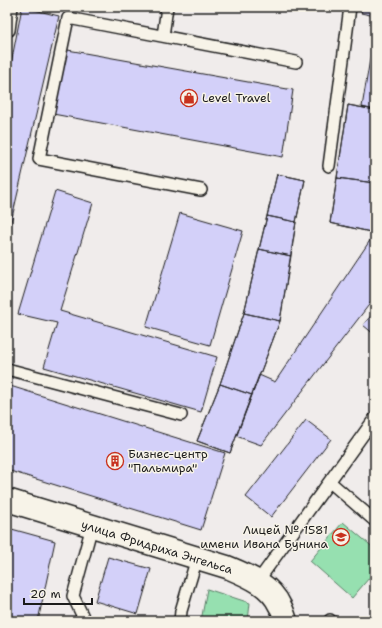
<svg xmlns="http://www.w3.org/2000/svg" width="382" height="628" font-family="'Shantell Sans',sans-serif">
  <rect width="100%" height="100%" fill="#f0eceb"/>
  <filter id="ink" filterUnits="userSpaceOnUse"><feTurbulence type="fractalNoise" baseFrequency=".025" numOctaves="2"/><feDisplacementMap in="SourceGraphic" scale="8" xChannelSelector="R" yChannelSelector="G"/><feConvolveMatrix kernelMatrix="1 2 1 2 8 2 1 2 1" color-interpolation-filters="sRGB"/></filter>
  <g filter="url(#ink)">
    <path fill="#96e0b0" stroke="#597e66" d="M343,522L375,549V571L352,598L310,561Z
      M207,589L250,603L248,621H201Z"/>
    <path fill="#d3d0f9" stroke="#1c1c1c" d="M22,7L59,16L7,239V73L9,74Z
      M318,7H341V10Z
      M362,7H375V16L361,13Z
      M375,29V110L362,107Z
      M62,49L293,90L283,157L53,114Z
      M348,105L375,110V183L337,178Z
      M348,105L375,110V233L330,223Z
      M277,174L305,180L296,222L267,216Z
      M277,174L305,180L296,222L280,321L230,453L197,441L220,384L244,313Z
      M337,178L375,183V233L330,223Z
      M55,191L93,203L60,311L217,357L201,412L44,367L57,323L18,314Z
      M180,213L243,231L210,345L146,327Z
      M267,216L296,222L291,256L259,249Z
      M375,233V297L261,445L236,436L259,375L275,382Z
      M259,249L291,256L280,321L244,313Z
      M375,311V335L363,325Z
      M244,313L280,321L252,395L220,384Z
      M220,384L252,395L230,453L197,441Z
      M7,385L225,453L201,530L7,470Z
      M306,420L331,439L271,517L246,497Z
      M8,528L55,541L38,621H7V570L12,546L7,545Z
      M108,557L151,569L138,614L95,601Z"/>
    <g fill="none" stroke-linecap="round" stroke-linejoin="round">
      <g stroke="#1c1c1c" stroke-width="14">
        <path id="service" d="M7,31L9,30L12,7
          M163,36L167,7
          M329,166L350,7
          M201,190L39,159L68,18L296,62
          M7,369L181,415
          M330,482L375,521
          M258,581L375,418
          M330,620L331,621
          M85,621L73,596L92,526
          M180,621L181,611L197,558"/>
      </g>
      <g stroke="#1c1c1c" stroke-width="25">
        <path id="tertiary" d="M7,500L227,567C248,576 270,584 280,606C283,610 284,616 286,621"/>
      </g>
      <use href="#service" stroke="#f7f3e8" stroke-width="11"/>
      <use href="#tertiary" stroke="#f7f3e8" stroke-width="22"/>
    </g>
  </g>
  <defs>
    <g id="shop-ring" transform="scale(0.9)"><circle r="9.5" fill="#f7f3e8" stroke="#c8321e" stroke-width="1.5"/><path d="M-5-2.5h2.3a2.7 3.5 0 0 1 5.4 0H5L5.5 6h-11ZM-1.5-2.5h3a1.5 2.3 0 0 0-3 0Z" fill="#c8321e"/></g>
    <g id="building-ring" transform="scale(0.9)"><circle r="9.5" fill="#f7f3e8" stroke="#c8321e" stroke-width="1.5"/><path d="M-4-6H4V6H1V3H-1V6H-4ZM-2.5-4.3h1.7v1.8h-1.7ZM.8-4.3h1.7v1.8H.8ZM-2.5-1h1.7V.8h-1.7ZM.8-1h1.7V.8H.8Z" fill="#c8321e"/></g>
    <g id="school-ring" transform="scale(0.9)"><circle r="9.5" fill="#f7f3e8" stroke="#c8321e" stroke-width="1.5"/><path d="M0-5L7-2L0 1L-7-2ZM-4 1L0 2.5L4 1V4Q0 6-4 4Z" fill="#c8321e"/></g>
  </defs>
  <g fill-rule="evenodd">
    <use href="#shop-ring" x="189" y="98"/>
    <use href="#building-ring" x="115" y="461"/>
    <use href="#school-ring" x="341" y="537"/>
  </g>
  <g text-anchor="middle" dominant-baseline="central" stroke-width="3" stroke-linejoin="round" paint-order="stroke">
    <g font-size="12" fill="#1c1c1c" stroke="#f7f3e8" text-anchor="start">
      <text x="202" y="98">Level Travel</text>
      <text x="128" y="454">Бизнес-центр<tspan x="128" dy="14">"Пальмира"</tspan></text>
      <text x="328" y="530" text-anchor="end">Лицей № 1581<tspan x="328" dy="14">имени Ивана Бунина</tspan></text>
    </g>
    <g font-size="12" fill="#1c1c1c" stroke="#f7f3e8">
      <text transform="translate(157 547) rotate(17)">улица Фридриха Энгельса</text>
    </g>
  </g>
  <rect width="382" height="628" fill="none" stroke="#f7f3e8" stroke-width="24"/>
  <rect x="12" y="12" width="358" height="604" fill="none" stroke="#1c1c1c" stroke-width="1.5" filter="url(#ink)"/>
  <path d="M24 598v6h68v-6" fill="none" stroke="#1c1c1c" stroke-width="2"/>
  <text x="30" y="598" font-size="12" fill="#1c1c1c" stroke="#f7f3e8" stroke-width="3" paint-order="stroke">20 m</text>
</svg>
